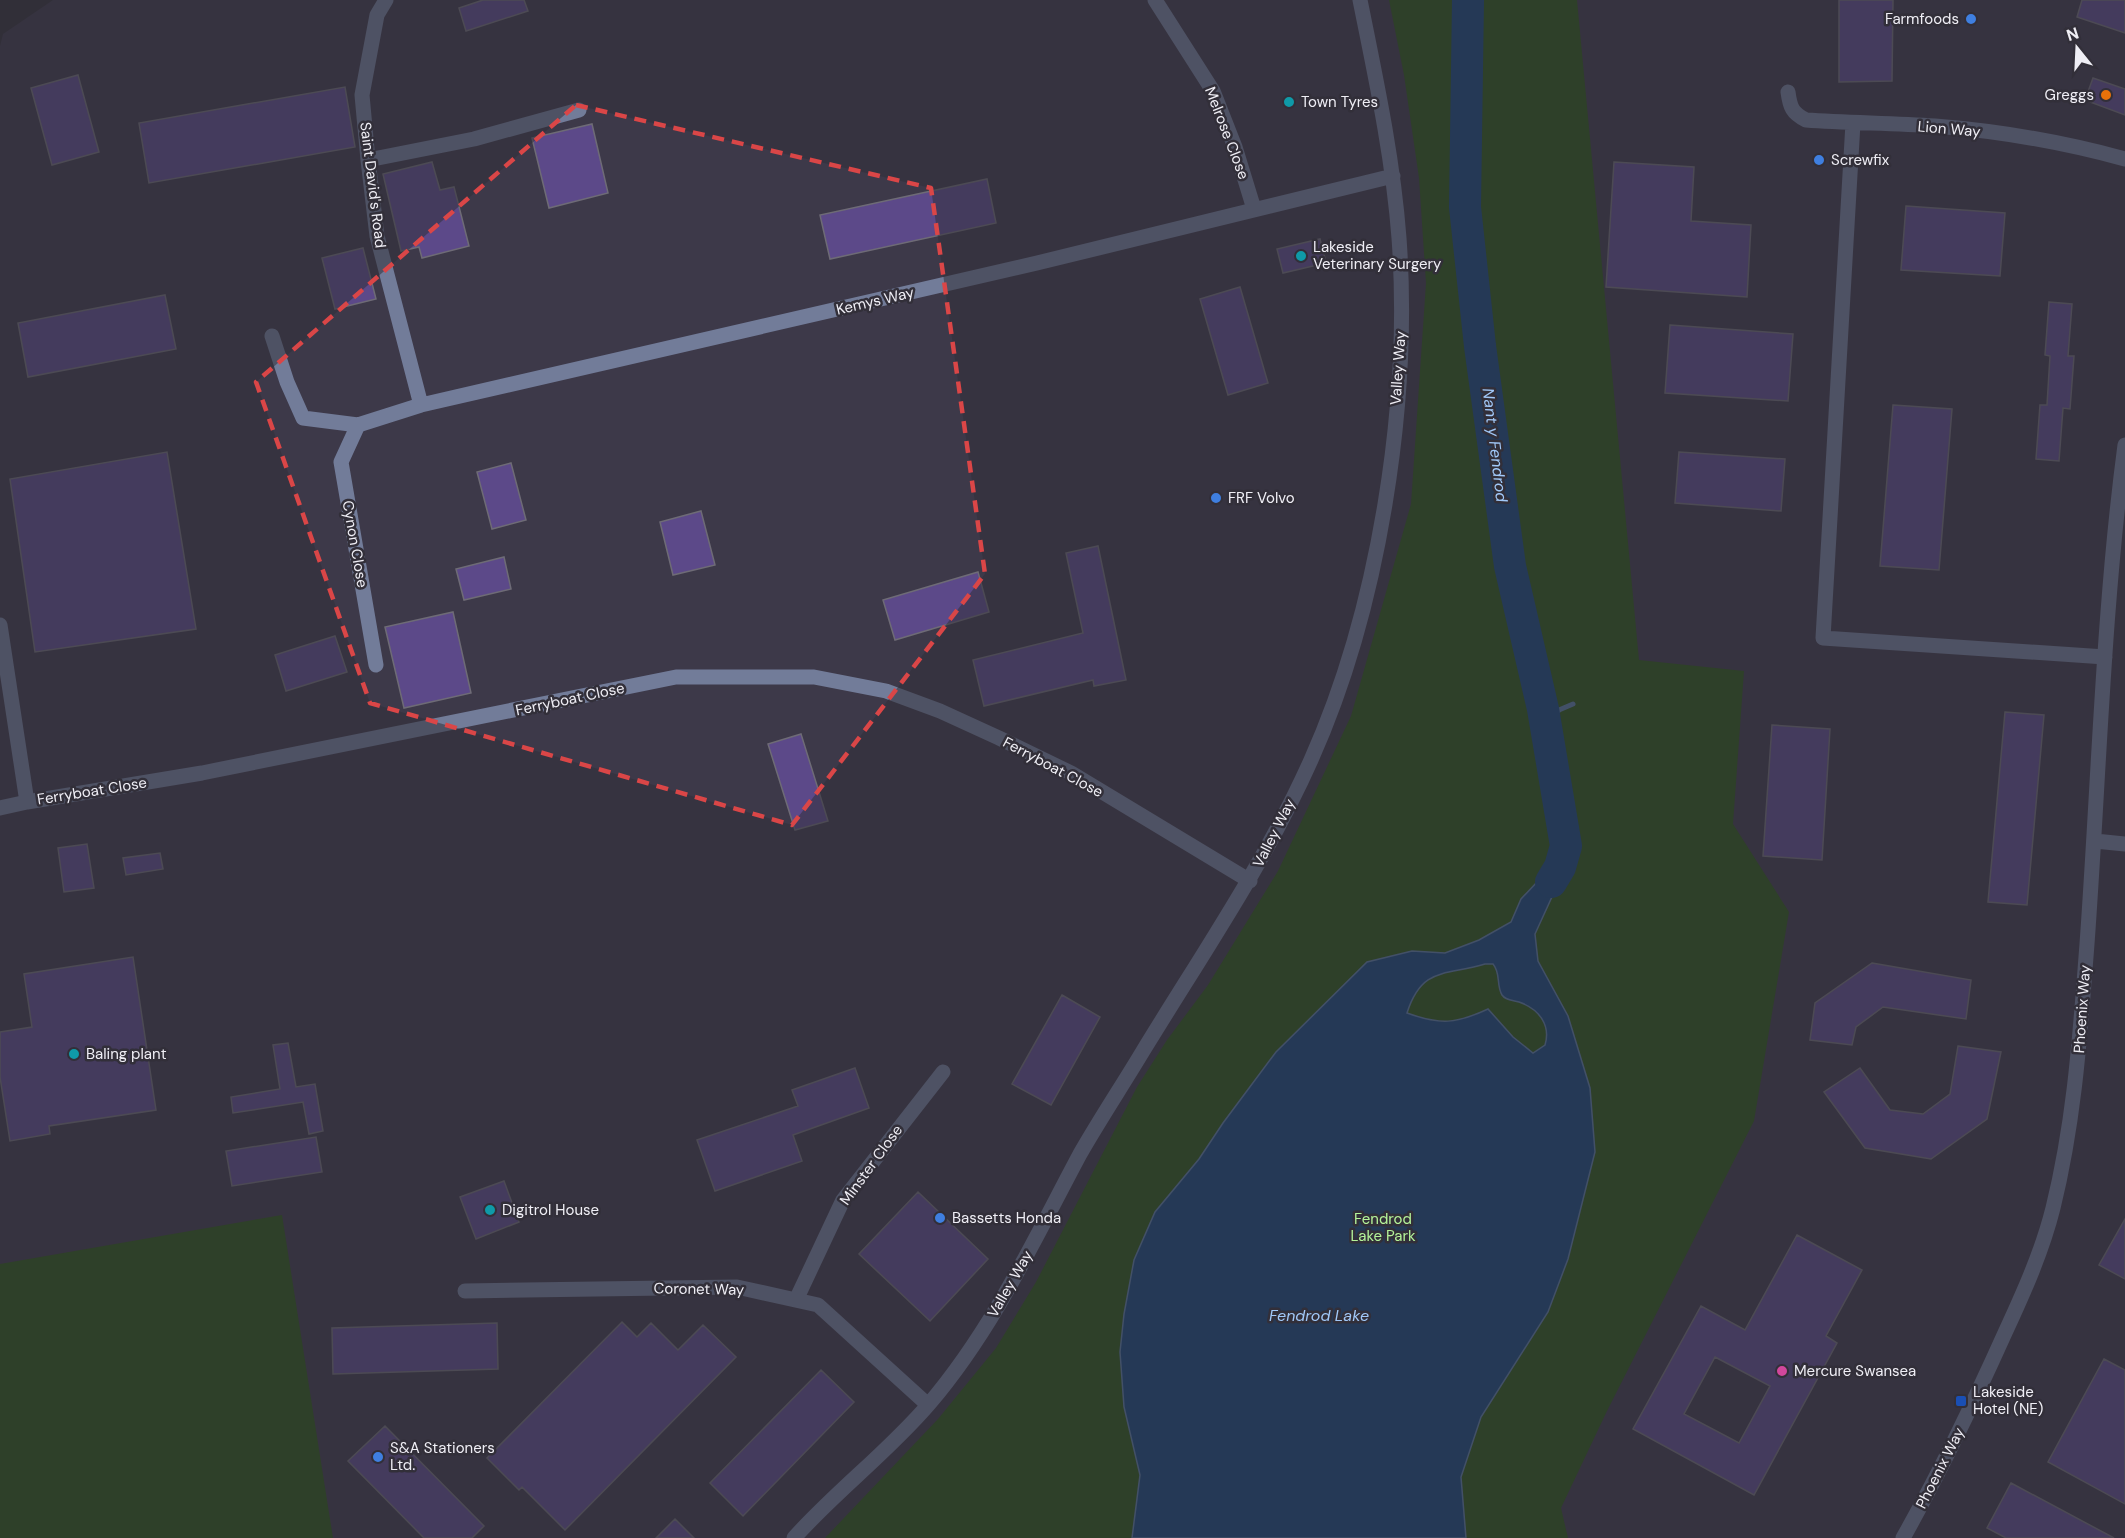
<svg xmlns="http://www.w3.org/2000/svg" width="2125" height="1538" font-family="'DM Sans',sans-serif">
  <rect width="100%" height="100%" fill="#322f39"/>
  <path fill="#3d3949" d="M53,0H2125V1538H0V46L3,34Z"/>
  <path fill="#2c5417" d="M1389,0H1577L1639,660L1744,671L1733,824L1789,912L1754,1121L1607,1411L1561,1508L1568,1538H825L938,1419L996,1348L1036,1282L1137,1087L1167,1040L1208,985L1278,871L1351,716L1411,504L1426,283L1419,178L1404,75Z
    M282,1215L333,1538H0V1264Z"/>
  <path fill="#17467b" stroke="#5878a0" stroke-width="1.5" fill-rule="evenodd" d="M1538,881L1551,882L1556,888L1535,934L1538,961L1568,1016L1590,1088L1595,1152L1568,1259L1548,1312L1481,1417L1461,1477L1466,1538H1132L1140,1475L1124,1407L1120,1352L1124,1314L1134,1260L1155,1212L1199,1159L1223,1123L1276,1052L1367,962L1412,951L1445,953L1479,940L1511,922L1521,899ZM1485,964H1493C1501,973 1496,985 1502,995C1506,1001 1513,1000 1519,1002C1539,1009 1551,1025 1545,1045L1533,1053L1513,1037L1488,1009C1456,1024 1440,1025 1407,1013C1422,966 1446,976 1485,964Z"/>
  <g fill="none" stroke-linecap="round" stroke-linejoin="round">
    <path stroke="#5878a0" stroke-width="5" d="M1546,727L1559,710L1573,704"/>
    <path stroke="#17467b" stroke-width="32" d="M1468,0L1465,207L1480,346L1510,566L1543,709L1566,846L1560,867L1551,882"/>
  </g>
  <path fill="#5c4989" stroke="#6e6b76" stroke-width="1.5" fill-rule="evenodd" d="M483,0H524L528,11L466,31L459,8Z
    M1839,0H1893L1892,81L1839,82Z
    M2082,0H2125V33L2077,17Z
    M78,75L99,152L52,165L31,88Z
    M2093,78L2125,89V115L2085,100Z
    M345,87L355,147L149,183L139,123Z
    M592,124L608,193L549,208L532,138Z
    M432,162L440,190L454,187L469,246L422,258L419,247L401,251L383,174Z
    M1614,162L1694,167L1691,221L1751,225L1747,297L1606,287Z
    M987,179L996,223L830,259L820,215Z
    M1906,206L2005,213L2000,276L1901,270Z
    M1320,239L1326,263L1283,273L1277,249Z
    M363,248L376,299L335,309L322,258Z
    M1240,287L1268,383L1228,395L1200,299Z
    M165,295L176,349L28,377L18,323Z
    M2049,302L2072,304L2068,356H2074L2070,409L2063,408L2059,461L2036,459L2040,405H2047L2050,356L2045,355Z
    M1670,325L1793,334L1788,401L1665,393Z
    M1893,405L1952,409L1939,570L1880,566Z
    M167,452L196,629L35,652L10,479Z
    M1679,452L1785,459L1781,511L1675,503Z
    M511,463L526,520L492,529L477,472Z
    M701,511L715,565L673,575L660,522Z
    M1098,546L1126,680L1094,686L1093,680L984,706L973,660L1083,633L1066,553Z
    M504,557L511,589L464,600L456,569Z
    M978,572L989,612L895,640L883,600Z
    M453,612L471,693L404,708L385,627Z
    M335,636L347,672L286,691L275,655Z
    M2005,712L2044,715L2027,905L1988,902Z
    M1772,725L1830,729L1822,860L1763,856Z
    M801,734L828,821L795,830L768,744Z
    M87,844L94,888L64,892L58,848Z
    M160,853L163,869L126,875L123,858Z
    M133,957L156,1110L49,1126L50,1134L10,1141L0,1077V1032L32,1027L24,974Z
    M1872,963L1971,980L1966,1019L1883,1007L1856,1027L1852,1045L1810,1040L1815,1003Z
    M1062,995L1100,1017L1051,1105L1012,1084Z
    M288,1043L296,1087L315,1084L323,1131L309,1134L303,1102L233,1113L231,1097L280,1089L273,1045Z
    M1958,1046L2001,1052L1987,1119L1931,1159L1865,1148L1824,1092L1860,1068L1890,1110L1923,1114L1950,1094Z
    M855,1068L869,1108L793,1135L802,1161L715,1191L697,1140L798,1106L792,1090Z
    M316,1137L322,1172L232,1186L226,1151Z
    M504,1181L519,1222L476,1239L460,1197Z
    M918,1192L988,1259L930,1321L859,1254Z
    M2125,1219V1279L2099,1265Z
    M1797,1235L1862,1270L1826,1336L1837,1343L1754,1495L1633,1429L1701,1306L1745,1330ZM1715,1357L1770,1386L1739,1443L1684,1414Z
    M622,1322L637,1337L651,1323L678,1350L703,1325L736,1357L565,1530L522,1487L519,1490L487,1458Z
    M497,1323L498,1369L333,1374L332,1328Z
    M2104,1359L2125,1370V1504L2048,1462Z
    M821,1370L854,1402L743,1516L710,1483Z
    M385,1426L484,1526L472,1538H424L348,1461Z
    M2011,1483L2114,1538H2006L1987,1528Z
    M675,1519L694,1538H656Z"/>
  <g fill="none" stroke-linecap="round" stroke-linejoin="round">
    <path stroke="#727c99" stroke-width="15" d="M386,0L377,15L362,95L368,160L377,236L421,405
      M1155,0L1213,91L1235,147L1254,209
      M1788,92C1790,107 1792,113 1806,120C1849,123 1892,123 1935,126C1999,131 2063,142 2125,159
      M1853,123L1823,638L2105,657
      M368,160L474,139L579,110
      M272,336L287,382L303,418L358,425L421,405L1037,263L1393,176
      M358,425L341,462L376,665
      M0,625L27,802L202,773L676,677H814L886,691L940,711L999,738L1071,773L1250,881
      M0,808L27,802
      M2095,841L2125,844
      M465,1291L737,1287L818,1305L928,1405
      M796,1300L843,1200L943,1072
      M794,1538C836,1491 888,1452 929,1404C993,1329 1034,1240 1080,1154C1100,1119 1122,1086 1143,1051C1201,956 1265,863 1311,760C1379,608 1411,404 1399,238C1393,158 1376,79 1360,0
      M1903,1538C1940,1472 1973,1404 2004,1335C2023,1294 2042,1252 2053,1208C2075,1119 2080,1034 2087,944C2099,778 2103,611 2125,445"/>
  </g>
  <path d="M0 0H2125V1538H0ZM576,105L931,188L985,574L792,825L370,703L256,382Z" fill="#322f39" fill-opacity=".55" fill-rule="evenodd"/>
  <path fill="none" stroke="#da4647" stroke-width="4.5" stroke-dasharray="12 8" stroke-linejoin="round" d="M576,105L931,188L985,574L792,825L370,703L256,382Z"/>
  <g fill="#3f7fe0" stroke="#322f39" stroke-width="2">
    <circle cx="1971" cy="19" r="6"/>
    <circle cx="1819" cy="160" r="6"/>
    <circle cx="1216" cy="498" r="6"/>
    <circle cx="940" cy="1218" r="6"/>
    <circle cx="378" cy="1457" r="6"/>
  </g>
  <circle fill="#e8710a" stroke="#322f39" stroke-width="2" cx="2106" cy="95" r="6"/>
  <g fill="#0f9aa8" stroke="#322f39" stroke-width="2">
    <circle cx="1289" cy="102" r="6"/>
    <circle cx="1301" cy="256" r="6"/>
    <circle cx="74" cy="1054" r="6"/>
    <circle cx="490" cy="1210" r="6"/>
  </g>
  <circle fill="#d1479c" stroke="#322f39" stroke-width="2" cx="1782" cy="1371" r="6"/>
  <rect fill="#1a4fb4" stroke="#322f39" stroke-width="2" x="1955" y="1395" width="12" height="12" rx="3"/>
  <g text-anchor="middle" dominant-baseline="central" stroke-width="5" stroke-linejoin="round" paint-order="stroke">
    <g font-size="15" fill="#efeef5" stroke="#322f39" text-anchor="start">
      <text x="1959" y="19" text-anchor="end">Farmfoods</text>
      <text x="2094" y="95" text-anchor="end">Greggs</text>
      <text x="1301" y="102">Town Tyres</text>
      <text x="1831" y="160">Screwfix</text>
      <text x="1313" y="247">Lakeside<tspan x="1313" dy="17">Veterinary Surgery</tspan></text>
      <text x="1228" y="498">FRF Volvo</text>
      <text x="86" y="1054">Baling plant</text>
      <text x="502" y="1210">Digitrol House</text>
      <text x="952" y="1218">Bassetts Honda</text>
      <text x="1794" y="1371">Mercure Swansea</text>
      <text x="1973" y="1392">Lakeside<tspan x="1973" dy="17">Hotel (NE)</tspan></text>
      <text x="390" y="1448">S&amp;A Stationers<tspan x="390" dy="17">Ltd.</tspan></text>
    </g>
    <g font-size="15" fill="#efeef5" stroke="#322f39">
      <text transform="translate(1949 129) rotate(5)">Lion Way</text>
      <text transform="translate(1227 133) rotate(69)">Melrose Close</text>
      <text transform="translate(373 185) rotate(83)">Saint David's Road</text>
      <text transform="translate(875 301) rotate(-13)">Kemys Way</text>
      <text transform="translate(1398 368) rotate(-86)">Valley Way</text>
      <text transform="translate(355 544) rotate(80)">Cynon Close</text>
      <text transform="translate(570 699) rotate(-12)">Ferryboat Close</text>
      <text transform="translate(1053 767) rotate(28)">Ferryboat Close</text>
      <text transform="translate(92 791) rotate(-9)">Ferryboat Close</text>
      <text transform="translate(1274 833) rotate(-63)">Valley Way</text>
      <text transform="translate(2082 1009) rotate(-86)">Phoenix Way</text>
      <text transform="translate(871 1165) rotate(-54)">Minster Close</text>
      <text transform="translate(1010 1284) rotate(-60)">Valley Way</text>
      <text transform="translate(699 1289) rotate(1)">Coronet Way</text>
      <text transform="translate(1940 1468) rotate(-63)">Phoenix Way</text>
    </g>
    <g font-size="15" fill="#b5f49a" stroke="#322f39">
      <text x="1383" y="1219">Fendrod<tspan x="1383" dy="17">Lake Park</tspan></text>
    </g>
    <g font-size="16" font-style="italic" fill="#a1c8f8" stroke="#322f39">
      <text transform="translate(1495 445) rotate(83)">Nant y Fendrod</text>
      <text x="1319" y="1315">Fendrod Lake</text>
    </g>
  </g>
  <g transform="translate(2077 48) rotate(342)" stroke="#322f39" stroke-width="4.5" paint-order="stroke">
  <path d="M0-4.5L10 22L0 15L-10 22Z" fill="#efeef5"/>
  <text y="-9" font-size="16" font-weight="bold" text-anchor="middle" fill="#efeef5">N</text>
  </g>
</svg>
